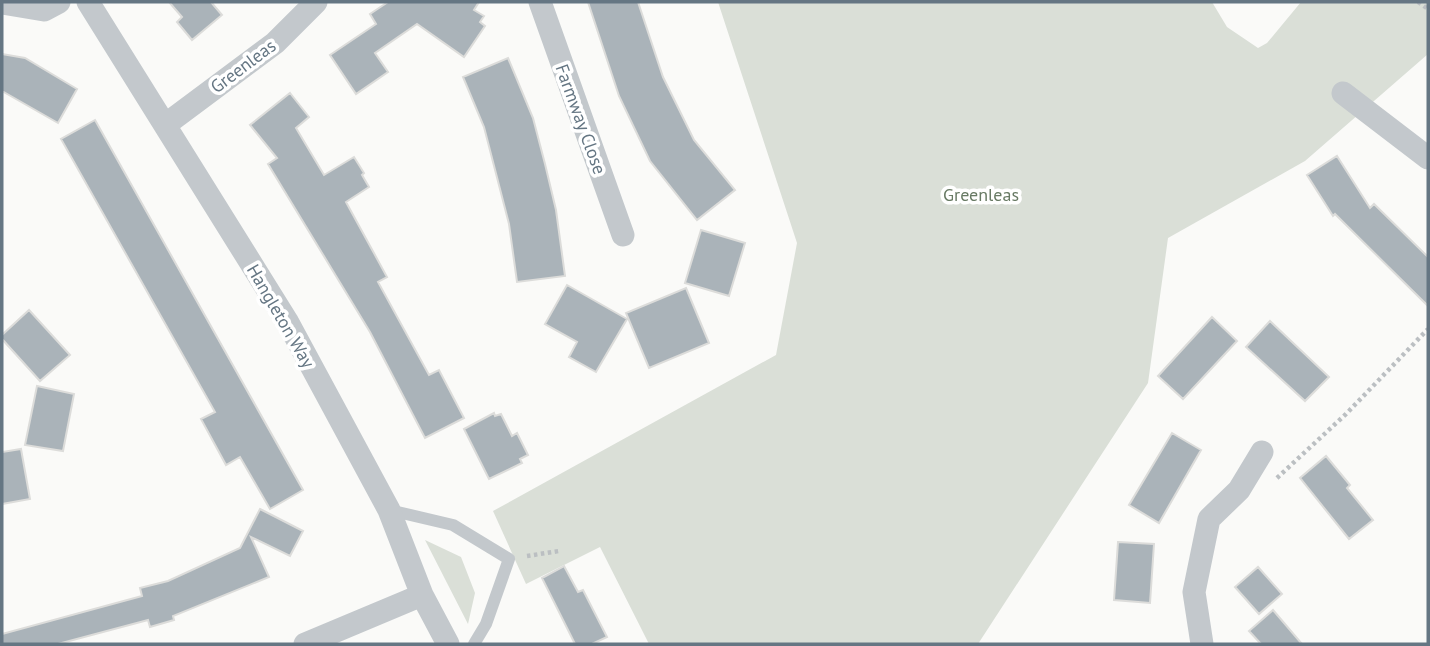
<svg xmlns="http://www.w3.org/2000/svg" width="1430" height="646" font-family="'PT Sans',sans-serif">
  <rect width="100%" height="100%" fill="#fafaf8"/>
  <path fill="#dadfd7" d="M718,2H1212L1227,27L1258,48L1267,43L1301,2H1428V54L1305,161L1168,238L1148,383L978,644H649L600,547L526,584L493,511L776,355L797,243Z
    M425,540L461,557L475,593L468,624Z"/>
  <path fill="#aab3b9" stroke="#dcdcda" stroke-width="2" d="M169,2H211L222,15L192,40L177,22L182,17Z
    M388,2H479L474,10L484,16L480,22L485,26L464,57L417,24L375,53L388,72L356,94L330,55L376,24L370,14Z
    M588,2H638L663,77L694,140L735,190L697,220L650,161L619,96Z
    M2,54L25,58L77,89L58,123L2,91Z
    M508,58L533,118L545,164L556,210L565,276L517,282L509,224L484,127L463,77Z
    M290,93L309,117L296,128L324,175L354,157L364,173L362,175L369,187L346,202L387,277L378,282L429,375L439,370L464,418L425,438L370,332L268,164L277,158L250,125Z
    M95,120L303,490L270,509L240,457L226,465L201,419L215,412L61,139Z
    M1337,156L1370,208L1374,204L1428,257V306L1335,214L1333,216L1307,175Z
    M701,230L745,243L729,296L685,283Z
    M567,285L627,319L596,372L569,357L577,342L545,324Z
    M686,288L709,343L649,368L626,313Z
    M29,310L70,355L40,381L2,339V335Z
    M1212,317L1237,341L1183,399L1158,376Z
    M1270,321L1329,377L1305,401L1246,347Z
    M37,386L74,394L63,451L25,445Z
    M494,413L495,416L501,414L512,436L517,433L528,455L520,459L522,463L489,479L464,429Z
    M1172,433L1201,450L1159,523L1129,505Z
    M21,449L30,499L2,504V452Z
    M1326,456L1350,485L1347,488L1373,520L1349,539L1300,478Z
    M260,509L303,531L290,556L251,537L269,577L173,616L174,620L150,627L148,620L58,644H2V634L142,596L140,588L168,581L240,548Z
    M1118,542L1154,544L1150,603L1114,600Z
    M564,566L578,592L583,590L607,637L592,644H575L542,578Z
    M1258,567L1282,594L1259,614L1235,587Z
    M1273,610L1302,644H1261L1249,631Z"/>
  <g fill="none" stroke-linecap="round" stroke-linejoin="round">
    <path stroke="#bbbfc2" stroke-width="4.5" stroke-dasharray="3.5 3.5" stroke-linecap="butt" d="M1418,2L1428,9
      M1277,478L1346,414L1428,329
      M527,556L559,551"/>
    <path stroke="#c3c8cc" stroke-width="12" d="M389,510L453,525L509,559L486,624L474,644"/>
    <path stroke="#c3c8cc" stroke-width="23" d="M88,2L287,321L389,510L422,595L448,644
      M540,2L623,235
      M2,3L44,10L59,2
      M1343,93L1428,158
      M165,125L275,43L316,2
      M305,644L422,595
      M1202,644L1194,592L1209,519L1239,490L1262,452"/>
  </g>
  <g text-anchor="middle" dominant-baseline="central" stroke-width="7" stroke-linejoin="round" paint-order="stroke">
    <g font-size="18" fill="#657683" stroke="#fff">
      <text transform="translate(243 66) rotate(-37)">Greenleas</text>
      <text transform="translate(581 119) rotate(70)">Farmway Close</text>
      <text transform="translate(281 316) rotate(60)">Hangleton Way</text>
    </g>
    <g font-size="18" fill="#687a64" stroke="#fff">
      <text x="981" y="194">Greenleas</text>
    </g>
  </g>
  <rect width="1430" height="646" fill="none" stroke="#657683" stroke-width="7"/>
</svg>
